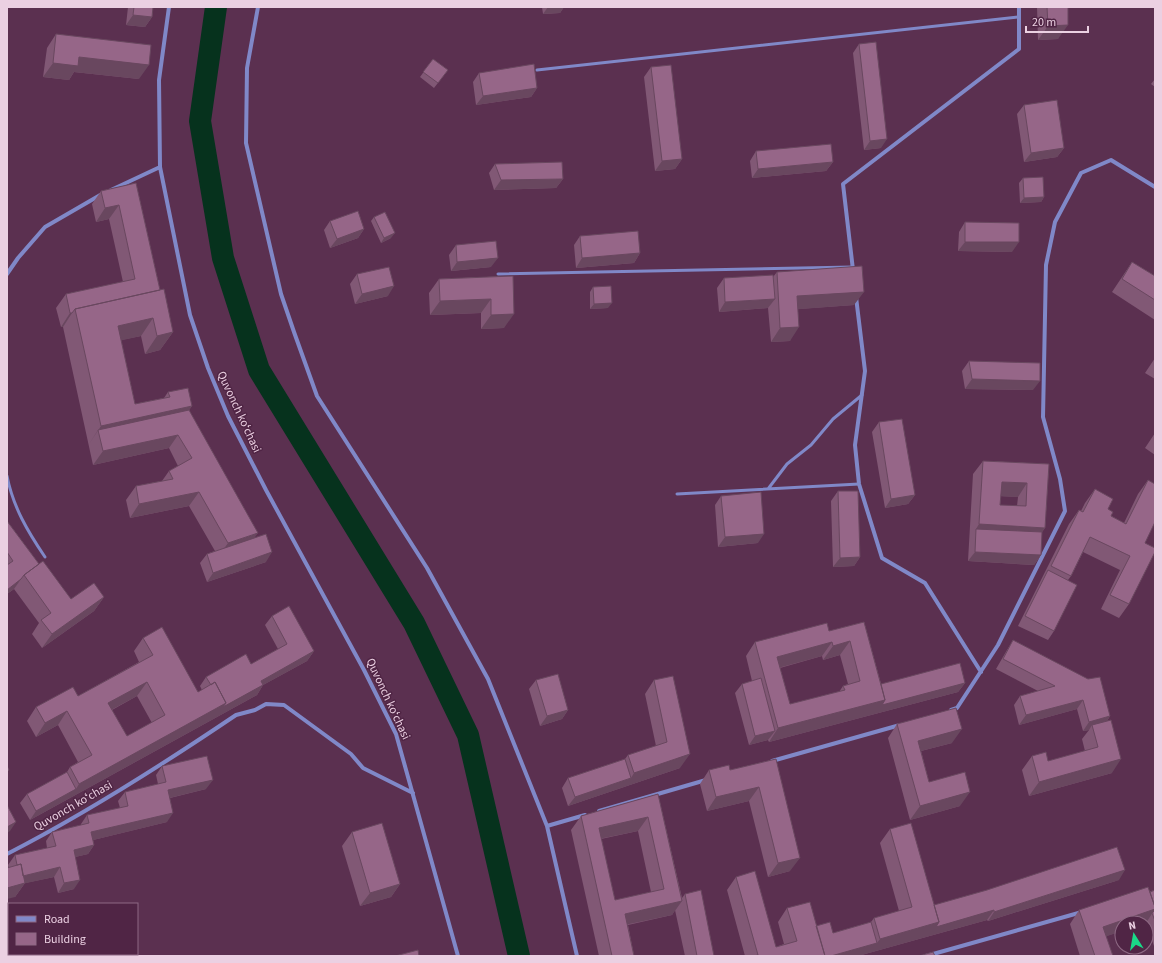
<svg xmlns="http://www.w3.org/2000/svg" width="1162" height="963" font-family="'Source Sans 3',sans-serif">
  <rect width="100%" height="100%" fill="#5b3050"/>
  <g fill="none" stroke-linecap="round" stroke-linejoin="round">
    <path stroke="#06321d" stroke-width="22" d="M216,7L200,121L223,258L259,370L414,623L468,735L519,956"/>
    <path stroke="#8088c8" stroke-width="3" d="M537,70L1019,17
      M498,274L853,267
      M7,476C13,507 28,532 45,557
      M768,489L787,464L811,445L833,419L862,395
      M677,494L859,484"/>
    <path stroke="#8088c8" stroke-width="4" d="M169,7L159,80L160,167L190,315L208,368L228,416L266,490L364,670L396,734L458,956
      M258,7L247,68L246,143L281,294L294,332L317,396L427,568L488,679L547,826L577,956
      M111,190L160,167
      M853,270L843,184L1019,49V7
      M7,274L18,258L45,227L102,194
      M856,297L865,371L855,445L859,484L882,558L925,583L981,672
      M951,710L957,708L998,645L1065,511L1060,479L1043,417L1046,265L1055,222L1081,173L1111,160L1155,187
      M772,761L900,725
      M599,811L706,780
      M547,826L585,815
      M7,854C87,813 162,765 236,715L255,710L266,704L284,705L351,754L363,768L413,793
      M926,956L1082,912"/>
  </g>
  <path fill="#815875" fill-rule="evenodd" d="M128,7H153L152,17L145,27L126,25Z
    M542,7H564L560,13L543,14Z
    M1037,7H1068L1058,39L1038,40Z
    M56,34L139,79L74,72L69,80L43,77L47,48Z
    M859,44L881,148L864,150L853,53Z
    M433,59L448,70L434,88L420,77Z
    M651,67L682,159L675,169L655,171L644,77Z
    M479,73L537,88L531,97L476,105L473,82Z
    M1155,79V87L1151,84Z
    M1024,105L1064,148L1057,157L1024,162L1017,114Z
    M756,151L833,162L826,171L752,178L750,161Z
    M495,164L563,179L556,188L494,190L489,173Z
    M1023,178L1044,197L1041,202L1020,203L1019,183Z
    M136,183L160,290L173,332L160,350L145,354L141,336L121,340L135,404L164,398L168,392L192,406L189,410L255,538L266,562L207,582L200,563L207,554L215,551L189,506L130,518L126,500L136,486L162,481L169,471L178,466L169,448L93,465L63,327H61L56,308L66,294L123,282L109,219L96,222L92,204L101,191Z
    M374,217L391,238L381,243L371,221Z
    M330,221L364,229L358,238L330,248L324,230Z
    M965,222L1012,252L958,251L959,232Z
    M580,236L640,253L634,263L576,268L574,245Z
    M456,245L491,267L451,271L449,255Z
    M1132,262L1155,276V320L1112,292Z
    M777,272L854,305L798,309L790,341L771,342L768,308L719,312L717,288L724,278L773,277Z
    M357,274L388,296L355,304L350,284Z
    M513,276L504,328L481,329V313L430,315L429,293L439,279Z
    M593,287L608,308L590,309V292Z
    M1155,358V379L1145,373Z
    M969,361L1033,390L965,389L962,371Z
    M879,422L915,495L908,504L885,508L872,432Z
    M1155,433V455L1145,448Z
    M983,461L1049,464L1045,528L1042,532L1041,555L1034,565L968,561L973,474ZM1001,496L1018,497L1017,506L1000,505Z
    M1148,480L1145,543L1129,604L1119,618L1101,609L1120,570L1083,552L1071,576L1068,580L1054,631L1048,640L1018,626L1069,524L1079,510L1081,511L1085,503L1095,489L1108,509L1111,516L1124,523L1138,494Z
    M838,491L860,557L854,566L833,567L831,501Z
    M721,496L758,543L718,547L715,505Z
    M7,521L39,564L71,599L104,597L94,611L42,648L32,634L39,623L14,589L7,594Z
    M272,616L314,651L307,661L263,685L257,695L30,820L20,803L27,794L67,772L70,767L78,762L58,725L36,737L27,721L36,707L78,696L139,662L134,651L143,638L198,692L202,690L200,686L206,677L251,664L278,649L265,625ZM137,696L152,723L127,736L112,710Z
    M864,622L881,684L965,683L958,692L769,742L768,740L749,745L735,693L742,684L752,681L746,656L755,642L829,631ZM840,655L848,684L843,686L839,692L790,704L780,668L822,656L823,660Z
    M1013,640L1110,716L1107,721L1112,773L1029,796L1022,770L1032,756L1048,761L1085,751L1082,739L1089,730L1083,731L1077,709L1019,725L1014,705L1020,696L1038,691L996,669L1007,650Z
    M536,680L568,710L562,719L540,726L529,689Z
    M654,680L680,768L568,806L562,788L568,778L625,759L628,755L656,746L645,694Z
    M897,724L952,743L921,751L929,782L960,806L910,820L888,738Z
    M776,759L790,871L768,877L749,801L707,811L700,784L709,770H730Z
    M162,766L206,789L170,798L167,822L93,840L94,845L88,854L75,857L74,889L58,893L54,877L25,883L15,897L8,865L15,855L47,848L46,841L52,832L81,825V824L87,815L120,808L118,801L125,792L158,784L156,775Z
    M658,794L682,898L685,894L714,956H685L675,910L672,915L628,925L634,956H599L571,830L581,816ZM638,831L651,892L615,900L601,839Z
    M890,829L934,905L1119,880L988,921L987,920L858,956H745L727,890L736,877L776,947L784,944L778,922L787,908L816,926L833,933L871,922L874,918L899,911L880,843Z
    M352,832L400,884L391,897L360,906L342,846Z
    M1155,890V949L1146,923H1122V931L1106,936L1113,956H1080L1070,924L1079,910Z"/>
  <path fill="#69475f" d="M548,7H564L560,13L543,14Z
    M133,15L152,17L145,27L126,25Z
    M1068,25L1058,39L1038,40L1048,26Z
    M79,57L149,65L139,79L74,72L69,80L43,77L53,63Z
    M537,88L531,97L476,105L483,96Z
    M887,139L881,148L864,150L870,141Z
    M1064,148L1057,157L1024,162L1031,153Z
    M682,159L675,169L655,171L662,161Z
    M833,162L826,171L752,178L758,169Z
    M563,179L556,188L494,190L501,180Z
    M1044,197L1041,202L1020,203L1024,198Z
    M119,205L109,219L96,222L105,208Z
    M364,229L358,238L330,248L337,239Z
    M395,233L391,238L381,243L384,238Z
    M965,242H1019L1012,252L958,251Z
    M640,253L634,263L576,268L582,258Z
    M498,258L491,267L451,271L457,262Z
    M394,286L388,296L355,304L362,294Z
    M864,292L854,305L788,310L797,296Z
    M491,299L481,313L430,315L440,301Z
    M775,299L768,308L719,312L725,302Z
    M612,303L608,308L590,309L594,304Z
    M70,313H72L63,327H61Z
    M514,314L504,328L481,329L491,315Z
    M153,318L141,336L105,344L118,326Z
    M799,327L790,341L771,342L780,328Z
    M173,332L160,350L145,354L157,336Z
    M972,379L1040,381L1033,390L965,389Z
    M192,406L179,424L98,430L89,444L101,426Z
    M178,435L169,448L93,465L103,451Z
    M1002,482L1027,483L1018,497L992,496Z
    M199,492L189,506L130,518L139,504Z
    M915,495L908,504L885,508L891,499Z
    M979,524L1045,528L1035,541L976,529Z
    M258,533L248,547L218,557L228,543Z
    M764,534L758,543L718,547L725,537Z
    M272,552L266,562L207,582L213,573Z
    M975,552L1041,555L1034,565L968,561Z
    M860,557L854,566L833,567L840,558Z
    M21,579L14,589L7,594V590Z
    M104,597L94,611L42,648L52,634Z
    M850,641L840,655L823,660L833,646Z
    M832,642L822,656L767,671L777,657Z
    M314,651L307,661L254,690L261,681Z
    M147,682L137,696L98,717L108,703Z
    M965,683L958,692L769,742L778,728L885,700Z
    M263,685L257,695L30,820L36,811L76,789L79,784L226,703Z
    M1083,700L1077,709L1019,725L1026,715Z
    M568,710L562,719L540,726L547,716Z
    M67,711L58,725L36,737L45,723Z
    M1110,716L1104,726L1092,725L1089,730L1083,731L1089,722Z
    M962,729L952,743L909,754L918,741Z
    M775,731L768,740L749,745L755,736Z
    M690,754L680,768L568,806L575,797L631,778L634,773Z
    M1121,759L1112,773L1029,796L1039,782Z
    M213,780L206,789L161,800L168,790Z
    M759,787L749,801L707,811L716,797Z
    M970,792L960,806L910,820L920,806Z
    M173,813L167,822L85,842L91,832Z
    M648,817L638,831L589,841L599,828Z
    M16,822L10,831L7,833V827Z
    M94,845L88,854L67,859L74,850Z
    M800,858L790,871L768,877L778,863Z
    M60,867L54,877L13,886L19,877Z
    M1125,870L1119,880L988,921L994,912Z
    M80,880L74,889L58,893L64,883Z
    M25,883L15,897L7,899V888Z
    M400,884L391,897L360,906L370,893Z
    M682,901L672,915L615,927L625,914Z
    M1155,909L1146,923H1122V931L1093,941L1103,927Z
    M994,910L987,920L858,956H831L877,943L880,939L939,922Z"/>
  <path fill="#966688" stroke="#69475f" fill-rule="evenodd" d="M134,7H153L152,17L133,15Z
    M1047,7H1068V25L1048,26Z
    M56,34L151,45L149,65L79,57L78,66L53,63Z
    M876,42L887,139L870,141L859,44Z
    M433,59L448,70L438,83L423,72Z
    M534,64L537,88L483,96L479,73Z
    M671,65L682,159L662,161L651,67Z
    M1057,100L1064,148L1031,153L1024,105Z
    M831,144L833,162L758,169L756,151Z
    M562,162L563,179L501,180L495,164Z
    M1043,177L1044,197L1024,198L1023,178Z
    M136,183L160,290L75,309L72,313H70L66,294L135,279L119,205L105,208L101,191Z
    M358,211L364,229L337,239L330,221Z
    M385,212L395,233L384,238L374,217Z
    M965,222L1019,223V242H965Z
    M638,231L640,253L582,258L580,236Z
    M496,241L498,258L457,262L456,245Z
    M1132,262L1155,276V300L1122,279Z
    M862,266L864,292L797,296L799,327L780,328L777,272Z
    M389,267L394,286L362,294L357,274Z
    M773,275L775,299L725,302L724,278Z
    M513,276L514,314L491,315V299L440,301L439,279Z
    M611,286L612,303L594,304L593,287Z
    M164,289L173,332L157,336L153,318L118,326L135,404L170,397L168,392L188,388L192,406L101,426L75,309Z
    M969,361L1040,363V381L972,379Z
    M189,410L258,533L228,543L199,492L139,504L136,486L173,479L169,471L192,458L178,435L103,451L98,430Z
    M902,419L915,495L891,499L879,422Z
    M983,461L1049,464L1045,528L979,524ZM1002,482L1027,483L1026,506L1000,505Z
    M1148,480L1155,484V522L1145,543L1155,548V552L1129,604L1110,595L1130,556L1090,537L1071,576L1051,566L1079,510L1083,512L1095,489L1113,499L1108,509L1113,512L1111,516L1126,524Z
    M838,491H858L860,557L840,558Z
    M761,492L764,534L725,537L721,496Z
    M7,521L39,564L24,575L21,579L7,590V565L13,561L7,552Z
    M976,529L1042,532L1041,555L975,552Z
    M266,534L272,552L213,573L207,554Z
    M43,561L71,599L94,583L104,597L52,634L41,620L51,613L24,575Z
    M1048,570L1077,585L1054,631L1025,616Z
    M289,606L314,651L261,681L263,685L223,707L226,703L215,682L211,685L206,677L246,654L251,664L287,644L272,616Z
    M864,622L885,700L778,728L755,642L827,623L829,631ZM850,641L860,681L843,686L845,690L790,704L777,657L832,642L833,646Z
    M162,627L198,692L215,682L226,703L79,784L70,767L92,755L67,711L45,723L36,707L73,687L78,696L153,655L143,638ZM147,682L165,715L127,736L108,703Z
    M1013,640L1088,679L1100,677L1110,716L1089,722L1083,700L1026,715L1020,696L1055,686L1003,659Z
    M960,663L965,683L882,705L885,700L881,684Z
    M558,674L568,710L547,716L536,680Z
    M673,676L690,754L634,773L628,755L667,742L654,680Z
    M761,678L775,731L755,736L742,684Z
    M956,708L962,729L918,741L929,782L965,772L970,792L920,806L897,724Z
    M1111,720L1121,759L1039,782L1032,756L1046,752L1048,761L1098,747L1092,725Z
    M207,756L213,780L168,790L173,813L91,832L94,845L74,850L80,880L64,883L60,867L23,876L21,864L17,865L15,855L56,846L52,832L89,823L87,815L128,806L125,792L166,782L162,766Z
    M625,759L631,778L575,797L568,778Z
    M776,759L800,858L778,863L759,787L716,797L709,770L729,765L730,770Z
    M7,766L9,770L7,772Z
    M67,772L76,789L36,811L27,794Z
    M658,794L682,901L625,914L634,956H612L581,816ZM648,817L664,889L615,900L599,828Z
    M7,805L16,822L7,827Z
    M382,823L400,884L370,893L352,832Z
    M911,823L939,922L880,939L874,918L912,907L890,829Z
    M1117,847L1125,870L994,912V910L936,927L939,922L934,905L987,890Z
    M21,864L25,883L7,888V868Z
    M755,871L776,947L797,941L787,908L810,902L825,956H754L758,955L736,877Z
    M1148,887L1155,907V909L1103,927L1113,956H1095L1079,910Z
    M701,890L714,956H697L685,894Z
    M1155,890V907L1150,892Z
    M1155,910V921L1152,913Z
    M7,918L9,927V954H15L16,956H7Z
    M830,922L833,933L871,922L877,943L831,956H825L816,926Z
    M418,950L419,956H395Z
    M933,952L935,956H919Z"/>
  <g text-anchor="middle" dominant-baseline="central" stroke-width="3" stroke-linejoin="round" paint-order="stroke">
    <g font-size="12" fill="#ebd0e2" stroke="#502545">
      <text transform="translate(239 412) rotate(65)">Quvonch koʻchasi</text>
      <text transform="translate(388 699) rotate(65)">Quvonch koʻchasi</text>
      <text transform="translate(73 806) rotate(-30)">Quvonch koʻchasi</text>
    </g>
  </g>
  <rect width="1162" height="963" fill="none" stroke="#ebd0e2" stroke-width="16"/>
  <rect x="8" y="903" width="130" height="52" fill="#502545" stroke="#8e6984"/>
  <rect x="16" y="916" width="20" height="6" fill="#8088c8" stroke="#8e6984"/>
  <text x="44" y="923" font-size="12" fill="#ebd0e2">Road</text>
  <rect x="16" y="933" width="20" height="12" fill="#966688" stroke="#8e6984"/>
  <text x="44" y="943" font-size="12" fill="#ebd0e2">Building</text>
  <g transform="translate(1134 935) rotate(349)"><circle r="19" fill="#502545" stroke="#8e6984"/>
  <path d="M0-3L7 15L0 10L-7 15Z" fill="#1ad988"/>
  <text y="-6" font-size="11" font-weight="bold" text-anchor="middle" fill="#ebd0e2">N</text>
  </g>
  <path d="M1026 26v6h62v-6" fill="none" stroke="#ebd0e2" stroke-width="2"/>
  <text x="1032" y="26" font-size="12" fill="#ebd0e2" stroke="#502545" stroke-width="3" paint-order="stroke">20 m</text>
</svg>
